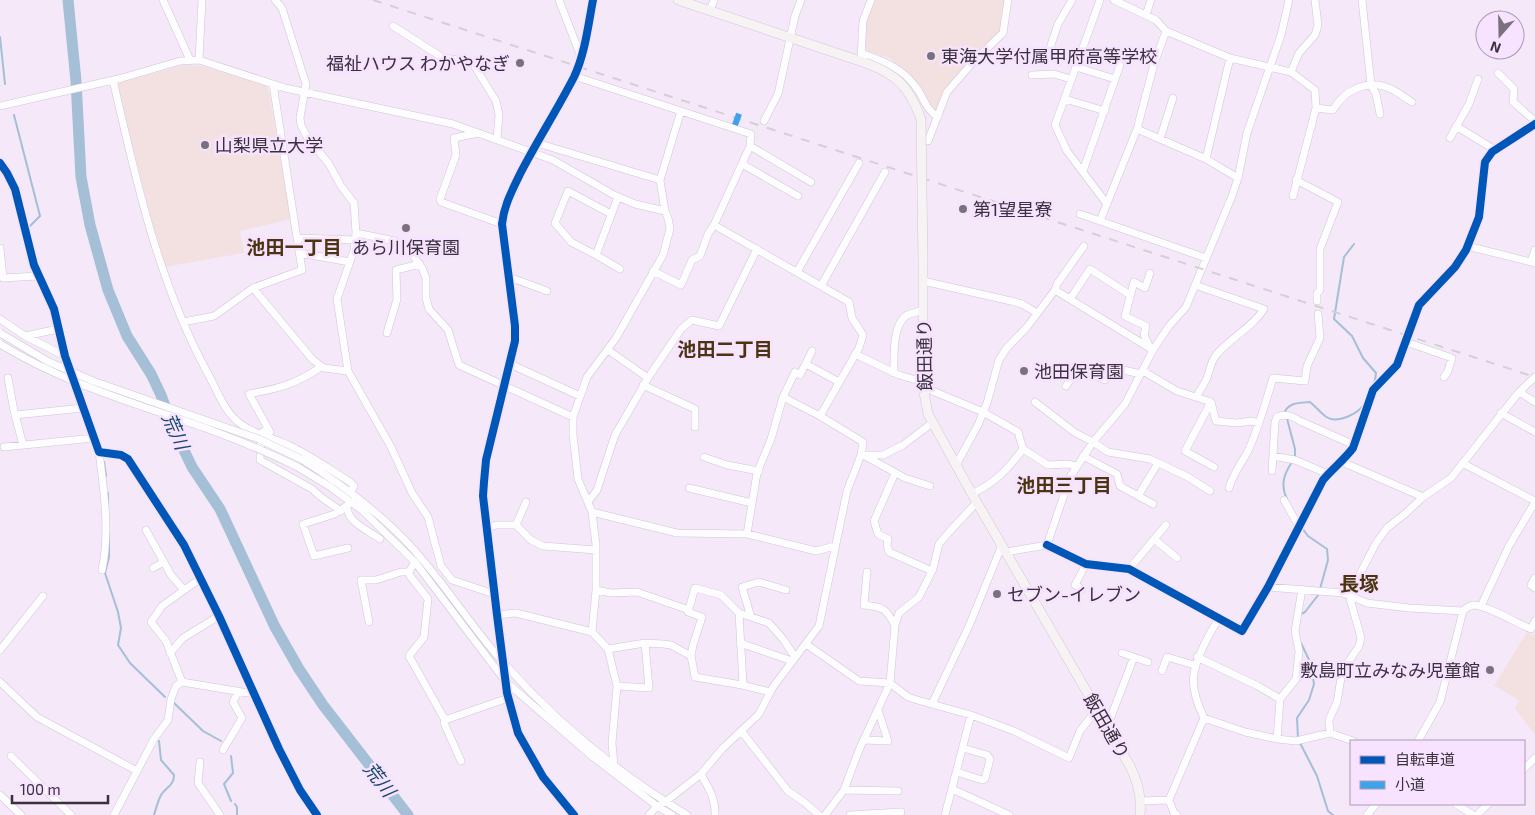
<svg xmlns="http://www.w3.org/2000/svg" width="1535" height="815" font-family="'Exo 2','Noto Sans JP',sans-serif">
  <rect width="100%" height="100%" fill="#f4e8f9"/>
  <path fill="#f3e1e2" d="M874,0H1005L1000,30L994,40L966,67L937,112L931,110L927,99L917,83L904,69L892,61V59L865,50L866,21Z
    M183,65L203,66L266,85L269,92L291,219L240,231L244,253L164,267L116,84Z
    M1527,632L1533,636L1535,633V735L1515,708L1519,700L1494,686Z"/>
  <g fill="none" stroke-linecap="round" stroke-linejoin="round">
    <path stroke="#a4bfd6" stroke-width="2" d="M0,37L5,84
      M14,115L40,216L29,227
      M1354,244L1344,257L1334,319L1352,336L1363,358L1376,373L1375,380L1372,387
      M1295,458V449L1285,411C1291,402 1300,403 1310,402C1315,406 1320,412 1325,416C1337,425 1358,414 1365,403
      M104,462L106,476
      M108,493V506
      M1287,499C1280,485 1284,474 1292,462
      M1302,528L1308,536L1327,549L1328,560L1320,589
      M109,533V557L105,573L118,612L121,628L118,645L130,663L165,697
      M1301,614L1305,612L1319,594
      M174,703L203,731L221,741
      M1298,738L1297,718L1309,700L1314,684L1311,664L1301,643
      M1300,743L1317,776L1328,811L1333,815
      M231,801L224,784L233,773L231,756
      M235,804L237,807V815
      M154,815C156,808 158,801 161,795C166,787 174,786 174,775L161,760L159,741"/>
    <path stroke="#a4bfd6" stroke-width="11" d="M68,0L76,81L81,177L90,225L108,290L127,336L151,374L161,395L171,423L192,467L220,509L275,627L299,669L323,705L408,815"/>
    <g stroke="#d0c6d4" stroke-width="8">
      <path id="minor" d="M163,0L190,60
        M275,0L282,8L306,84L300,118L301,125L307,137L329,164L341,186L354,203L356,233L354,250L337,299L348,371L391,447L412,493L428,517L441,566L452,580L494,594
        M559,0L581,57
        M1100,0L1055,125L1067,151L1107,204
        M1114,0L1156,20L1166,31L1230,58L1291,72L1315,90L1316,108L1293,196
        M1362,0L1371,85L1376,94L1380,114
        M710,10L714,0
        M1146,15L1151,0
        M393,26L443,58L472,62L496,101L499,114L497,139
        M1050,48L1058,24L1072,0
        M861,53C882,61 901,67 915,86C924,97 925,109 938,117
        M861,58L863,21L871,0
        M199,60L202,0
        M1076,67L1115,79
        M1291,72L1299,53L1315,35L1318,25L1315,0
        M1498,73L1514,89L1513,102L1535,121
        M1032,75L1054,74L1071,79
        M574,76L751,134L750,146L714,225L849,302L852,318L863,335L859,348L820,416L863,442L861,455
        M113,80C136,181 158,281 207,372C216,388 223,409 237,421C250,433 272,437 288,445C310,455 329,469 350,482L354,486L351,492
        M1065,99L1105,111
        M0,106L122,78L180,61L199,60L285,88L453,124L553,160L614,195L635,204L665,211
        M1316,108L1333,110C1344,90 1369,78 1391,89C1398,92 1405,98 1412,102
        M764,121L778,94L795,16L801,0
        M1456,126L1495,150
        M1137,129L1206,159L1238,178
        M479,133L454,138L456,155L440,199L441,202L502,224
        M1450,138L1469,104L1478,79
        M1160,139L1173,98
        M928,141L947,92L974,61L1003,33L1008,0
        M537,143L660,180
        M750,146L811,182
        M1206,159L1230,58
        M0,163L7,173L15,189L34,265L54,309L65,356L99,452L121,455L128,459L184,545L219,616L279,749L300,790L317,815
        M742,164L798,196
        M1083,171L1120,65
        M1296,180L1338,202L1320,249V290L1317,293V301
        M618,197L596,255L620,269
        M1080,214L1206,258
        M1100,221L1137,129L1154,64L1166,31
        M356,233L395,241L408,248L422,268L426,278V298L429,309L448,330L459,365L573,417
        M297,238L356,240
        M1467,246L1535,263
        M0,248L3,278L38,276
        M299,253L350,262
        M596,255L571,242L555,223L568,191L611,214
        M1531,261L1535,250
        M653,271L681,285L692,260L700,256L708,234L714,225
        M797,272L859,163
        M1150,273L1145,288L1134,282L1125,316L1146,326L1144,335L1151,350
        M509,277L547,291
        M923,281L1011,301L1022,304L1037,313
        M1195,285L1264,309C1252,328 1230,338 1216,355C1210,363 1210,372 1206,380C1203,386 1199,392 1196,397
        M821,286L885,172
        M253,288L313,360L324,368L348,371
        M1055,290L1057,284L1084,246
        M1070,299L1090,269L1130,295
        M0,319L25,336L65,356
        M183,322L214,316L253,288L302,270L273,84
        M387,333L397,299L396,270L420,264
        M25,336L58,329
        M1406,342L1452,358L1448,371L1444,377
        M608,350L648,378
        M855,354L899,375L923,382
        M510,364L580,396
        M806,364L839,382
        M1143,371L1177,391L1211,402L1216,421L1237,423L1252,421L1259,423
        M894,373C894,357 892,325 907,315C912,313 918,312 923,310
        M8,378L14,411L23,445
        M643,385L695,409V427
        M1066,386L1079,368L1105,380L1111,370L1119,369L1141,374
        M923,387L983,412L1018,432L1023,449L1048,465L1067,464L1077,466
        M1519,392L1535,402
        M783,397L795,372L800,375L812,351
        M1035,402L1074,432L1093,442L1108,452L1150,459L1188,477L1210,491
        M1211,402L1185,451L1214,467
        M1501,413L1535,432
        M15,415L83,408
        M268,429L261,433L260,460L312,489L321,497L341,511
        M270,432L249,394C280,388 294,385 321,367
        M4,447L94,438
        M99,452C104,490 110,532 102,570
        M865,456L905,478L930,486
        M1083,456L1117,474L1120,486L1153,504
        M1273,456L1295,460L1328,474
        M704,457L727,465L759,471
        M301,459C343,485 382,514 415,551C446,586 471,626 502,661C555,721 619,774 687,815
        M1340,461L1423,497
        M1462,463L1535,501
        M956,465L978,425L987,403L999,360L1006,349L1027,327L1055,290L1153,350
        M296,466L329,486L363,511L415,562L506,682L593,757L657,806L672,815
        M1272,471L1275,422L1277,417C1285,413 1293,416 1300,421L1354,445
        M895,473L874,521L878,534L888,539L887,545L889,552L932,571
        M689,488L752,503
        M1229,488C1233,473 1242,463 1249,449C1259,426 1266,402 1273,378L1305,381L1307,366L1320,338L1318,314
        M972,494C997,481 1006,471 1023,449
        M1138,496L1158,463
        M1284,500L1299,527
        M588,502L597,490L615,435L648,378L681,329L692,320L719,326L757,249
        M347,507C348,523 368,530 380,539
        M592,512L677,533L747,534L816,551L835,546
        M516,525L526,502
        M487,528L496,525H516L531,540L543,546L596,550
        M146,530L171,575L184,590
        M747,534L757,473L771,439L783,397L820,416
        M1154,539L1177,558
        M1047,545L1086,564L1129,569L1242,631L1268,587L1323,480C1332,469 1344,460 1353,448L1373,390L1397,365L1419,305L1455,267L1466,250L1479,217L1485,162L1492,152L1535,124
        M348,548L314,556L303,524L335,514L352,502
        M1006,552L1047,545L1070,477L1093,442L1125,404L1153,350L1169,326L1186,307L1232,196L1238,178L1247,133L1281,35L1289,0
        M415,562L409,572L410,576L428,599L424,637L409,656L445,720L508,698
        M153,568L164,562
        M1129,569L1166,525
        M867,572L864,605C884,607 885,608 895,625
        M1535,578L1531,585L1535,588
        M1268,587L1343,593L1367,603L1409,608L1463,611
        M1082,589L1075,585L1086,564
        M596,590L611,593L637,592L689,610
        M1481,606L1509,546L1535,502
        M739,613L751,617L742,587L759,582L786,590
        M497,615L516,613L592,632
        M751,617L769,623L783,639L795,657
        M1220,618C1214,625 1210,633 1206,641C1190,672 1189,687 1204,718L1245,732L1277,739L1296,741L1330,733L1353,741
        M369,622L361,580H376L401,572H409
        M740,643L792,661
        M806,644L859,681L890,683L908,697L917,700L971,715L1014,731L1069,758L1080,731L1097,709
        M608,649L645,643L663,644L671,645L691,656L695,677L742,685L770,692
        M0,650L43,596
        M170,653L183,638L219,616
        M1122,653L1148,662
        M691,656L693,645L702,617L688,612L695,588L721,595L739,613L743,685
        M1197,657L1258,686L1280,699
        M1162,671L1167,657L1194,665
        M0,682L37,717L137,771
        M182,682L254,694
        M617,686L649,688L645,643
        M932,704L969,626L1002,545
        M445,720L444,723L461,761
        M1107,727L1134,657
        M742,732L788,791L804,802L819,815
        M1330,733L1329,720L1337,702L1342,672L1359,646L1361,638L1349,595L1376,543L1387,528L1406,513L1423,497L1451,478L1519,392L1535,377
        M1277,739L1280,699L1296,679L1299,651L1295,631L1302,589
        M864,740L888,741L878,710
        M1418,741L1440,702L1463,611C1466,608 1469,606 1473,605C1486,605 1517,623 1531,629L1535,621
        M223,750L242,718L233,702L238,692
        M11,756L71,815
        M200,762L198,783L220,815
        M614,765L612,743L617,686L608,649L592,632L596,590V545L592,512L578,479L573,435V417L587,377L616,338L663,255L670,229L668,218L665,211L660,180L681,111
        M1524,769L1535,758
        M957,772L982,780L985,779L990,759L987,755L963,748
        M701,774C708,787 716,799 715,815
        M952,789L1009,815
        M844,790L898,791
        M0,795L21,815
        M1140,801L1169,800
        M1456,804L1473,815
        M114,815L154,739L168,720L171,699L176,686L182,682L166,641L151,622L162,606L201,578
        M574,815L543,777L518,733L507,693L497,615L483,496L484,482L486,460L515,341V326L502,224C504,205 512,191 520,174C537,141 557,110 574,77C585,54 588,26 593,0
        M649,815L657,806L665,802L701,774L722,749L759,714L773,687L819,626L847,491L861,455H883L903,445L932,423
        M825,815L844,790L859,750L890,683L895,625L899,613L919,597L933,569L939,544L950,531L977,502
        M850,815L901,812
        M945,815L971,715
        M1177,815L1174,813L1169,800L1204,718
        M1367,815L1376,804
        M1477,815L1488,804"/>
    </g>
    <g stroke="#d0cad2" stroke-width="10">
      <path id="major" d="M678,0L866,63
        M923,261V387L928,414L972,494L1130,766C1138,782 1142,797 1140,815"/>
    </g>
    <use href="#minor" stroke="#fdfcfe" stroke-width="7"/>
    <use href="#major" stroke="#f7f2f4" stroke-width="9"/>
    <path stroke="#d4d0d4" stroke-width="2" stroke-dasharray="9 9" stroke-linecap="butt" d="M373,0L1535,377"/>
    <g stroke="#d0c6d4" stroke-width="8" stroke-linecap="butt">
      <path id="minor-bridge" d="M0,333L47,361L93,381L259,439L301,459
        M0,344C65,384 137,404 208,429C238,440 267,452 296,466"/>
    </g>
    <g stroke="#d0cad2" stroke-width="10" stroke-linecap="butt">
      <path id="major-bridge" d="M866,63C898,75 909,87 921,119L923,261"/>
    </g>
    <use href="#minor-bridge" stroke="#fdfcfe" stroke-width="7"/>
    <use href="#major-bridge" stroke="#f7f2f4" stroke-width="9"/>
    <path stroke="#3fa3ec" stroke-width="6" stroke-dasharray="12 6" stroke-linecap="butt" d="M735,125L740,111"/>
    <g stroke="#f7e2ff" stroke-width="11">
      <path id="cycleway" d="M0,163L7,173L15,189L34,265L54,309L65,356L99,452L121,455L128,459L184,545L219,616L279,749L300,790L317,815
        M1047,545L1086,564L1129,569L1242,631L1268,587L1323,480C1332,469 1344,460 1353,448L1373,390L1397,365L1419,305L1455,267L1466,250L1479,217L1485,162L1492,152L1535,124
        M574,815L543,777L518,733L507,693L497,615L483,496L484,482L486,460L515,341V326L502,224C504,205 512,191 520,174C537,141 557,110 574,77C585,54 588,26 593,0"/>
    </g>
    <use href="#cycleway" stroke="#0057b8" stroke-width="8"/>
  </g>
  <g fill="#7a717e" stroke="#f7e2ff" stroke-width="2">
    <circle cx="931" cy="56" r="5"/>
    <circle cx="520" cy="63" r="5"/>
    <circle cx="205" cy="145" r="5"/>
    <circle cx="963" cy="209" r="5"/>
    <circle cx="406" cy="228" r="5"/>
    <circle cx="1024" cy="371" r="5"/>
    <circle cx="997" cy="594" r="5"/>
    <circle cx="1490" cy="670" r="5"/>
  </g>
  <g text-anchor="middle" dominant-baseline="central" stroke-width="5" stroke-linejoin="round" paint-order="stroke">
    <g font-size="18" fill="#39313c" stroke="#f7e2ff" text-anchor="start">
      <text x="941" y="56">東海大学付属甲府高等学校</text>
      <text x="510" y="63" text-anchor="end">福祉ハウス わかやなぎ</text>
      <text x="215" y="145">山梨県立大学</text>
      <text x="973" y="209">第1望星寮</text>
      <text x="406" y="247" text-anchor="middle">あら川保育園</text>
      <text x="1034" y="371">池田保育園</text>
      <text x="1007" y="594">セブン-イレブン</text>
      <text x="1480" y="670" text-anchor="end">敷島町立みなみ児童館</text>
    </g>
    <g font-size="18" fill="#39313c" stroke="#f7e2ff">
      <text transform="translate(924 355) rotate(-91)">飯田通り</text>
      <text transform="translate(1107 726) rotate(60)">飯田通り</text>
    </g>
    <g font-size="19" font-weight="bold" fill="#4b3410" stroke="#f7e2ff">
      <text x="294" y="246">池田一丁目</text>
      <text x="725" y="348">池田二丁目</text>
      <text x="1064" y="484">池田三丁目</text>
    </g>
    <g font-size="19" font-style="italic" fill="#154c68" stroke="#f7e2ff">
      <text transform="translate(176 431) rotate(66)">荒川</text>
      <text transform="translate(380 779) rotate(52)">荒川</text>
    </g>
    <g font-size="20" font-weight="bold" fill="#4b3410" stroke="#f7e2ff">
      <text x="1359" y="583">長塚</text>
    </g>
  </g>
  <rect x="1350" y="740" width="175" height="65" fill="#f7e2ff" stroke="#ab9bb1"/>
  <rect x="1360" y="756" width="25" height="8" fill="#0057b8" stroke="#ab9bb1"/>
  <text x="1395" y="765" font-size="15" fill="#39313c">自転車道</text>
  <rect x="1360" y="781" width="25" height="8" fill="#3fa3ec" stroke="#ab9bb1"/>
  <text x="1395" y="790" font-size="15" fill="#39313c">小道</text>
  <g transform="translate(1500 35) rotate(200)"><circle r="24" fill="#f7e2ff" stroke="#ab9bb1"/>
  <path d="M0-4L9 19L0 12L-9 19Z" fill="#7a717e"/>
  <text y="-8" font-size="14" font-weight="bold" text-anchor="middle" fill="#39313c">N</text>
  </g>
  <path d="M12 795v8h96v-8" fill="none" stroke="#39313c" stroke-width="2.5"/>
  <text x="20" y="795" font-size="15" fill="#39313c" stroke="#f7e2ff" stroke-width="4" paint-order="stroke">100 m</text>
</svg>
